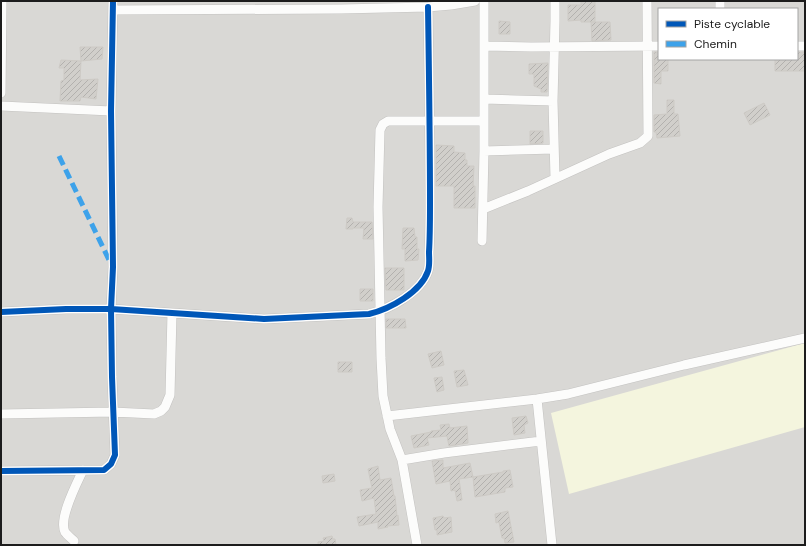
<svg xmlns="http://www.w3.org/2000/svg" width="806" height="546" font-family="'DM Sans',sans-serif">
  <defs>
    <pattern id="building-hatch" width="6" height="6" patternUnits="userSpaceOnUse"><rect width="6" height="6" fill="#d1cfcb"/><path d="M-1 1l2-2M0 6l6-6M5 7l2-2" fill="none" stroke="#b3b1ae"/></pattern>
  </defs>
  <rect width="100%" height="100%" fill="#eae9e4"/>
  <path fill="#d9d8d5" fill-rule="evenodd" d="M1,1H805V545H1ZM659,9H797V59H659Z"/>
  <path fill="#f4f5de" d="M805,343V427L569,494L551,413Z"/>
  <path fill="url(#building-hatch)" stroke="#cdcac5" d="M581,1H595V22H581V20L568,21V5H581Z
    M499,21L510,22V34H499Z
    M591,22H610L611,40L592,41Z
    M80,47H103L102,59L81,61Z
    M654,52H659V59H668V71H661V84L654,83Z
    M797,52H805V71H775V59H797Z
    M61,60L81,61L80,80L98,79L96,99L81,97L80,101H60L61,81L64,80V68H59Z
    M548,63L547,92H541V89L534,86V74H529V64Z
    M667,100H674V114H678L680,136L657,138L656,132H654V115L667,114Z
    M764,103L770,115L750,125L744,113Z
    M530,131H543V143L530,144Z
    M436,145L454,146V152L465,153V160H467V166H474L473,186H475V208H454V186H436Z
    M347,218H352L353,222H372L373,239H363L364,228H353V229H346Z
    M403,228H414L415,237H417V249H419L418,260L405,261V249H402Z
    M385,268H404V290H386Z
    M360,289H373V301H360Z
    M386,319H405L406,328H386Z
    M441,351L444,365L432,368L428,354Z
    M338,362H352V372H338Z
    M464,370L468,385L457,387L454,371Z
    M442,377L444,390L437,392L434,378Z
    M526,416L528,423L524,425L525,433L514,435L512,418Z
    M449,424L450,428L467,426L468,443L449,446L447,436L427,438L429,445L414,448L411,436L431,432V431L441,430L440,425Z
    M443,460V468L470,463L473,477L459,479L462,500L457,501L455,490L451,491L450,481L436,484L432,461Z
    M378,466L380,480L391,478L394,496H395L397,516L398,515L399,525L387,526L388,527L378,529V522L359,526L357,517L376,514L374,498L362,501L360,490L372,488L368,469Z
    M510,470L513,487L505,488V492L475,497L473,477L503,472V471Z
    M334,474L335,481L323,483L322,476Z
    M508,511L514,542L505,543L504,538H502L499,522L496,523L495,514Z
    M443,516L444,518L451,517L452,532L437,535V530H435L433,518Z
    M332,536L333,539H335L336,545H318V542L324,541L323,538Z"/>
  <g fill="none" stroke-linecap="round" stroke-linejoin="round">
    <g stroke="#c3c2c0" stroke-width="10">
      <path id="minor" d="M720,1V9
        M113,10L341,9L428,7L451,5L475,1
        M484,46L531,47L659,46
        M797,46H805
        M1,93L2,1
        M484,99L553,101
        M1,106L111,111
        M484,151L554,149
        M555,178L553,101L555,21V1
        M483,209L528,191L609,154L640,143L648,136L647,1
        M482,241L484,151V1
        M1,312L66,309H111L264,319L369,314C390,309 421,292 428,271C430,265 429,258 429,252C430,236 430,220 430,204C430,138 429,73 428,7
        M537,399L552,545
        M1,414L113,412L154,414L161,411L165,407L170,395L172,313
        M387,416L537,399L568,394L684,365L805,338
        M402,460L444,453L541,441
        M1,471L104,470L111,464L115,455L112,377L111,309L113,267L111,111L113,1
        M74,541C71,538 67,535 65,532C58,519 77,483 83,470
        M417,545L402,460L390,429L383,396L381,358L378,207L380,130L383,124L388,121H483"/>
    </g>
    <use href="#minor" stroke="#fcfcfb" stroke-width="9"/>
    <path stroke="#3da2ea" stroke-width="5" stroke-dasharray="10 5" stroke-linecap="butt" d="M59,156L111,264"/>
    <g stroke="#fff" stroke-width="8">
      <path id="cycleway" d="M1,312L66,309H111L264,319L369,314C390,309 421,292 428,271C430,265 429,258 429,252C430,236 430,220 430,204C430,138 429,73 428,7
        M1,471L104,470L111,464L115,455L112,377L111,309L113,267L111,111L113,1"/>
    </g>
    <use href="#cycleway" stroke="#0057b8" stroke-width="6"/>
  </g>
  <rect width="806" height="546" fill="none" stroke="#1c1c1c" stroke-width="4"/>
  <rect x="658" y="8" width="140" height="52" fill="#ffffff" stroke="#a4a4a4"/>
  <rect x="666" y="21" width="20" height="6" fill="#0057b8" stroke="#a4a4a4"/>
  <text x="694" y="28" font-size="12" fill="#1c1c1c">Piste cyclable</text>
  <rect x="666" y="41" width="20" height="6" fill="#3da2ea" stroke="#a4a4a4"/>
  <text x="694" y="48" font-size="12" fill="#1c1c1c">Chemin</text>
</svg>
